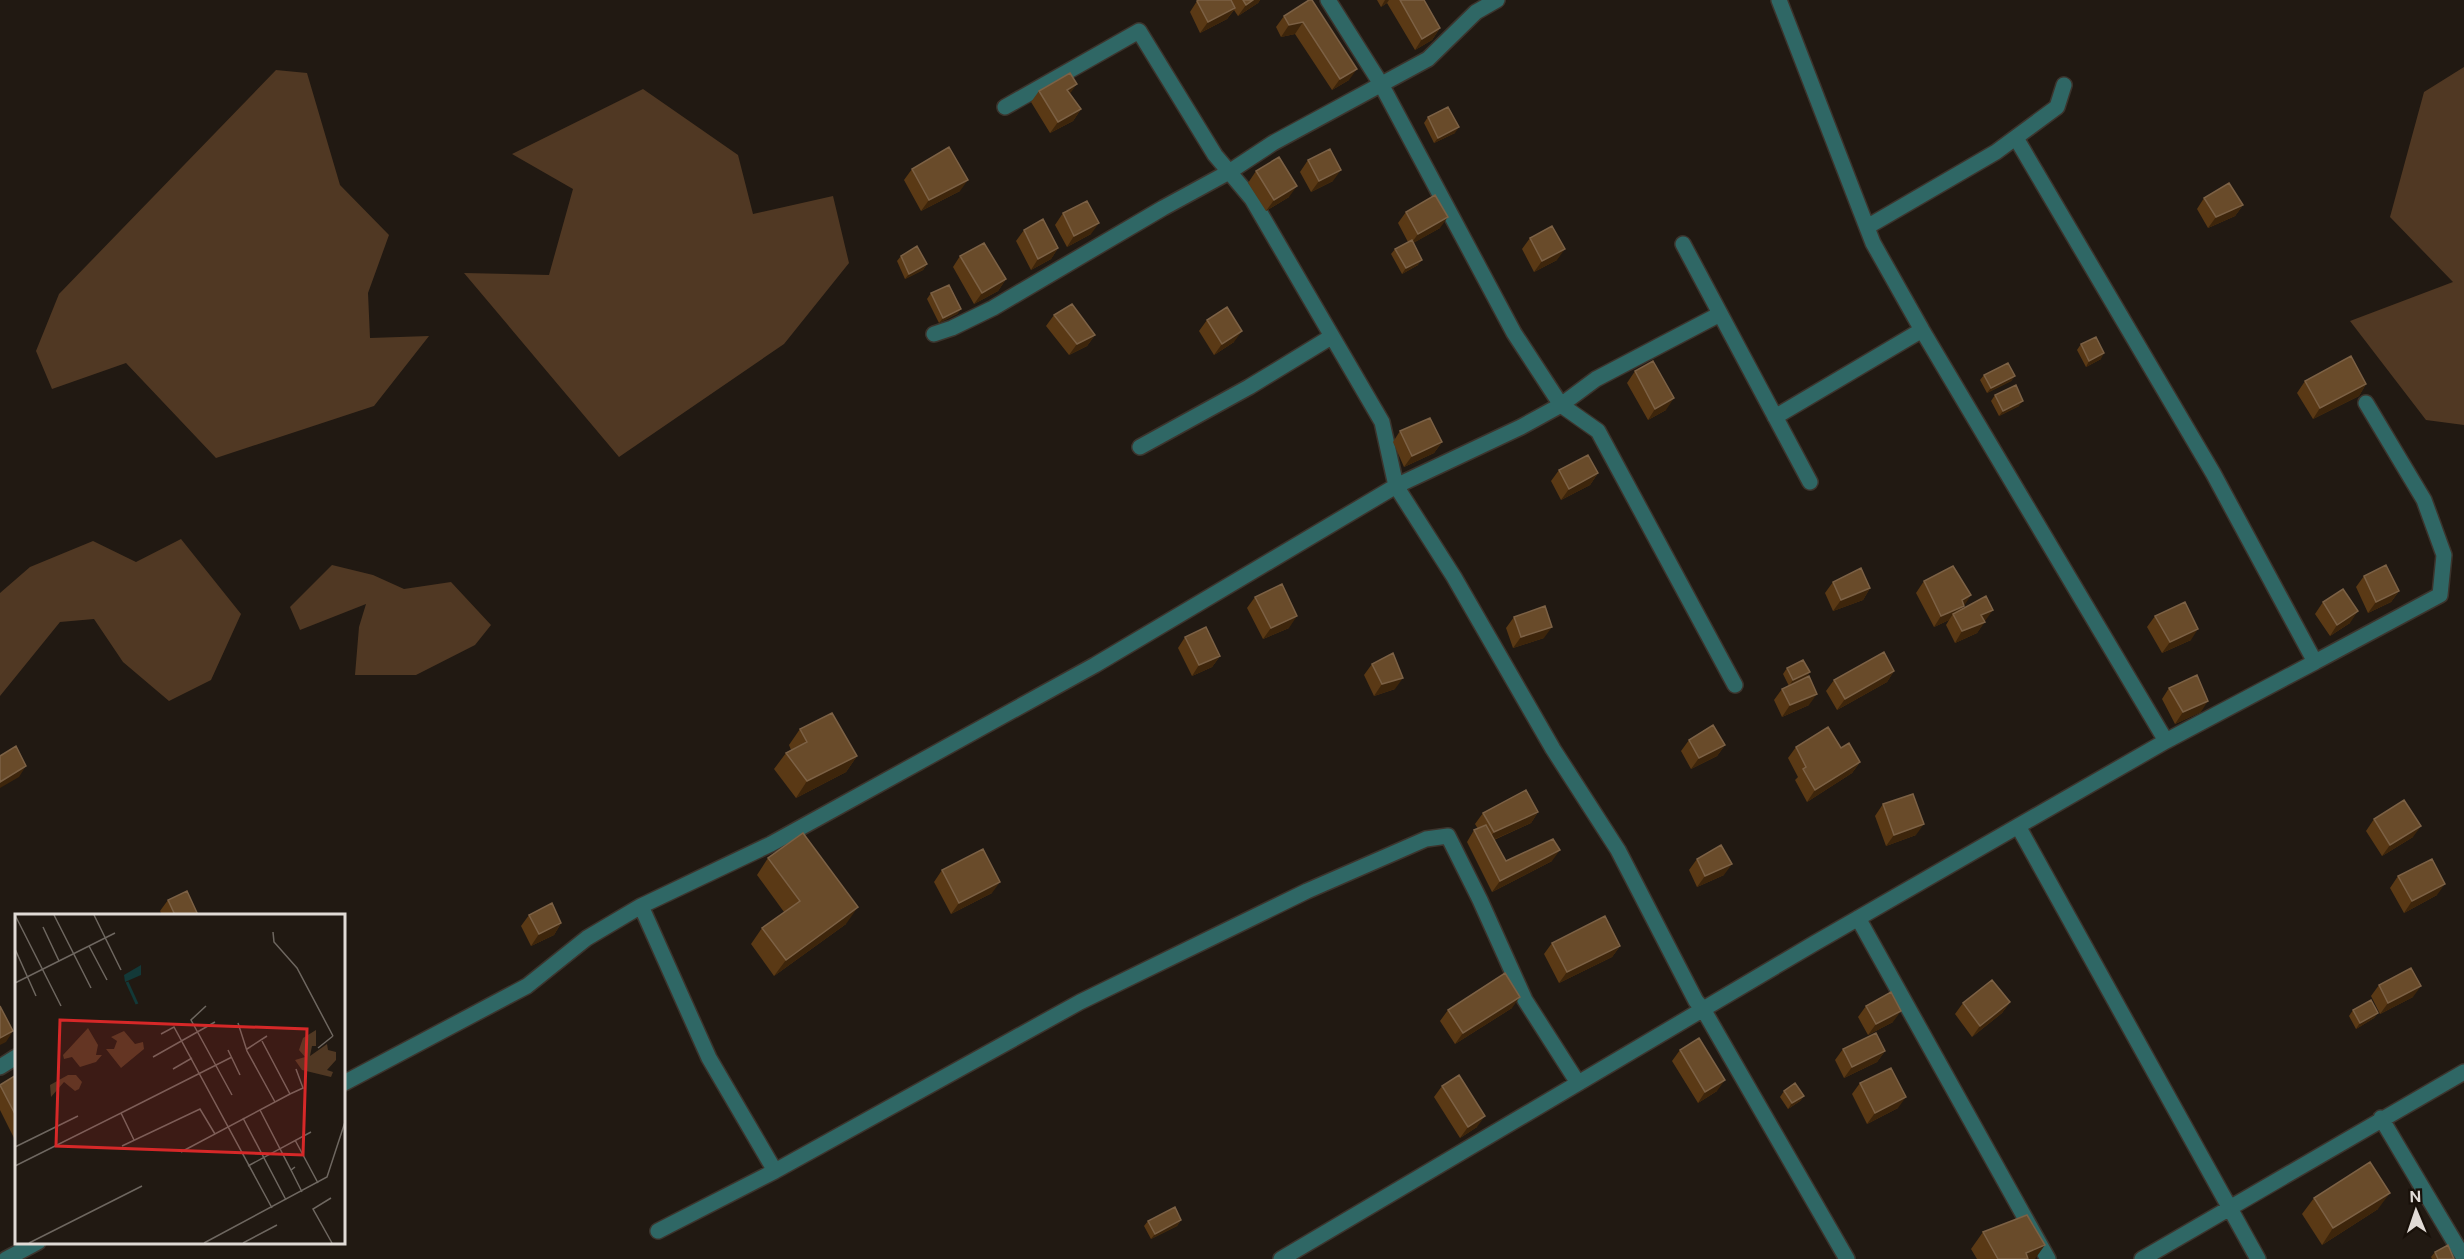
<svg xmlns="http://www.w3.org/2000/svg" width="2464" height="1259" font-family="'DM Sans',sans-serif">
  <rect width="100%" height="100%" fill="#211912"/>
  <path fill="#503823" d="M2464,67V425L2426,420L2350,321L2453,282L2390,217L2424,92Z
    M276,70L307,73L340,185L389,235L368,293L370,338L429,336L374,406L216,458L126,363L52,389L36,351L59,294Z
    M643,89L738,155L753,214L833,196L849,263L784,344L619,457L464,273L549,275L573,189L512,154Z
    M181,539L241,614L211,680L169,701L123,662L94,619L60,622L0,696V593L30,567L93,541L136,562Z
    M332,565L373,575L404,589L451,582L491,625L475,645L416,675H355L359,627L366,604L300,630L290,607Z"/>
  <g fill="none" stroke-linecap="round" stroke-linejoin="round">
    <g stroke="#3c342d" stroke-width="18">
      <path id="street" d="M1328,0L1381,84L1514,333L1561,405L1598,431L1735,685
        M1779,0L1873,243L1922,330L2166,741
        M1005,107L1139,31L1215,155L1252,199L1382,422L1396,486L1454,577L1553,749L1618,850L1696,1001L1703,1009L1847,1259
        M2016,138L2213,473L2315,662L2440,595L2444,555L2424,500L2366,403
        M1867,227L1996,152L2057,107L2064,85
        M1683,244L1810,482
        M934,334L952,328L993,308L1163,208L1229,172L1273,143L1428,59L1476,12L1497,0
        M1775,417L1922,330
        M1140,447L1249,387L1331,337
        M2018,826L2258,1259
        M641,906L771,844L1095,665L1396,486L1521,427L1561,405L1596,379L1720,314
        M1858,918L2048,1259
        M0,1067L16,1057
        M344,1083L527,986L587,938L641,906L709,1058L775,1171
        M2381,1118L2464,1258
        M658,1231L775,1171L1080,1002L1307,891L1426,839L1448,836L1480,900L1525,1000L1578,1083
        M6,1259L38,1242
        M1281,1259L1815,943L2166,741L2315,662
        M2142,1259L2464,1072"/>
    </g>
    <use href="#street" stroke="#2f6765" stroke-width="15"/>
  </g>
  <path fill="#5a3915" d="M1199,0H1260L1258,3L1238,16L1234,10L1227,19L1200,33L1190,12L1197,1Z
    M1309,0L1349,80L1332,90L1295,34L1281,37L1276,27L1284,16Z
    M1377,0H1424L1440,28L1432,40L1415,50L1387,3L1381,7Z
    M1039,91L1070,93L1081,109L1073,121L1050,133L1031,102Z
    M1428,117L1455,133L1434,143L1424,123Z
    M1308,160L1333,181L1311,192L1300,172Z
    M912,169L960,191L921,211L904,180Z
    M1256,171L1289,197L1266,211L1248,183Z
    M2204,198L2243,205L2235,216L2208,228L2197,209Z
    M1406,212L1440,228L1413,243L1418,265L1402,274L1391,254L1395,249L1408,242L1398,223Z
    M1063,213L1091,234L1067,247L1055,225Z
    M1024,230L1058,248L1051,259L1031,270L1016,241Z
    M1530,238L1557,260L1534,272L1522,249Z
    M901,256L927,264L923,270L905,279L897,261Z
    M960,256L1006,279L998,291L974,304L953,267Z
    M931,293L961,309L957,314L939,323L927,299Z
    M1054,315L1095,335L1087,346L1069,355L1046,326Z
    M1207,320L1234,342L1214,355L1199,331Z
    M2081,344L2101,359L2086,367L2077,350Z
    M1635,371L1666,410L1648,420L1627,383Z
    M1984,375L2015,376L2011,381L1987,393L1980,380Z
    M2305,381L2366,384L2359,396L2313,419L2297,393Z
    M1995,395L2019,406L1999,416L1991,401Z
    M1400,431L1442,442L1434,453L1404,467L1393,442Z
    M1559,470L1598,473L1590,485L1561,500L1551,481Z
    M2364,576L2399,591L2391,602L2368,613L2356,587Z
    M1924,581L1964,605L1962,610L1985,621L1977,633L1955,643L1946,625L1949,620L1934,627L1916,593Z
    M1833,582L1870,588L1863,600L1833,611L1825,593Z
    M1255,597L1289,628L1263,639L1247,608Z
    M2323,602L2350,623L2330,636L2315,614Z
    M2155,616L2191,640L2162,653L2147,627Z
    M1514,617L1544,638L1513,648L1506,628Z
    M1185,637L1220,656L1212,667L1192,676L1178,648Z
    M1372,664L1395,689L1374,696L1364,675Z
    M1787,668L1810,672L1806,677L1809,705L1782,717L1774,700L1782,689L1789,686L1783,674Z
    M1894,671L1887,682L1837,710L1826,691L1834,680Z
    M2169,688L2201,712L2175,724L2162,699Z
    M800,729L857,756L846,772L796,798L774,769L786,753L791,750L789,745Z
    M1689,740L1725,745L1717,756L1691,769L1681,751Z
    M1796,747L1841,748L1860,762L1852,773L1807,802L1795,780L1798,777L1788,758Z
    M1883,804L1916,835L1886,846L1875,816Z
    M1538,812L1531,823L1494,840L1506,861H1552L1492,892L1467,842L1474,830L1478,829L1475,824L1483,813Z
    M2374,819L2413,837L2382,856L2366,831Z
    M768,858L846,924L774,976L751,944L762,928L784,912L757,875Z
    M1697,859L1724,875L1697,887L1689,870Z
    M942,870L992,893L951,914L934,882Z
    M2398,876L2437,895L2404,913L2390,888Z
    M168,900L198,915H162L160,911Z
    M529,915L561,923L554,935L531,946L521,926Z
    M1552,943L1620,946L1612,957L1559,983L1544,954Z
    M2379,985L2413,997L2380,1014L2371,996Z
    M2010,1002L2002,1013L1972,1037L1955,1014L1963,1003Z
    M1866,1006L1893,1022L1868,1035L1858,1017Z
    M1512,1008L1455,1044L1440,1021L1448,1010Z
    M2353,1010L2378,1013L2374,1018L2356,1029L2349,1016Z
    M1843,1049L1885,1051L1877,1062L1844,1078L1835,1060Z
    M1680,1050L1717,1091L1698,1103L1672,1061Z
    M16,1075V1142L0,1110V1085Z
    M1860,1083L1898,1108L1867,1124L1852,1094Z
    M1442,1086L1477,1127L1460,1138L1434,1097Z
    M1784,1091L1804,1096L1800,1101L1788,1109L1780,1097Z
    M2314,1198L2378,1209L2322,1245L2302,1214Z
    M1181,1220L1177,1226L1151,1239L1144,1226L1148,1221Z
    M1983,1232L2035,1259H1977L1971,1249Z
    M2435,1252L2454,1259H2432L2431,1257Z"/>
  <path fill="#3d250b" d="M1253,0H1260L1258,3L1238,16L1246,5Z
    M1385,0H1389L1387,3L1381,7Z
    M1235,8L1227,19L1200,33L1208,22Z
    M1303,22L1295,34L1281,37L1289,25Z
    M1440,28L1432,40L1415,50L1422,39Z
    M1357,69L1349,80L1332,90L1340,79Z
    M1077,84L1069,95L1067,90Z
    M1081,109L1073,121L1050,133L1058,122Z
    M1459,127L1455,133L1434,143L1438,138Z
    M1341,170L1333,181L1311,192L1319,181Z
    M968,180L960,191L921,211L929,200Z
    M1297,186L1289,197L1266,211L1274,200Z
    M2243,205L2235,216L2208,228L2216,217Z
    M1448,217L1440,228L1410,245L1418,234Z
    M1099,223L1091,234L1067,247L1074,236Z
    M1058,248L1051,259L1031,270L1038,259Z
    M1565,249L1557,260L1534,272L1542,261Z
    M1422,260L1418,265L1402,274L1406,268Z
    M927,264L923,270L905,279L909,274Z
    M1006,279L998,291L974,304L982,293Z
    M961,309L957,314L939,323L943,318Z
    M1242,331L1234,342L1214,355L1222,344Z
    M1095,335L1087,346L1069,355L1077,344Z
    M2104,353L2101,359L2086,367L2089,361Z
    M2015,376L2011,381L1987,393L1991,388Z
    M2366,384L2359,396L2313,419L2320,408Z
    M1674,398L1666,410L1648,420L1655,409Z
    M2023,401L2019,406L1999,416L2003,411Z
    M1442,442L1434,453L1404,467L1412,456Z
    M1598,473L1590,485L1561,500L1569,489Z
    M1870,588L1863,600L1833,611L1841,600Z
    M2399,591L2391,602L2368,613L2376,602Z
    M1971,595L1957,617L1953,614L1949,620L1934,627L1941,616L1962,600Z
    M1993,610L1985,621L1973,626L1981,615Z
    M2358,611L2350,623L2330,636L2337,625Z
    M1297,616L1289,628L1263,639L1271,628Z
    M1985,622L1977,633L1955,643L1962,631Z
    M1552,627L1544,638L1513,648L1521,637Z
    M2198,629L2191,640L2162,653L2170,642Z
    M1220,656L1212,667L1192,676L1199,665Z
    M1894,671L1887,682L1837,710L1845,699Z
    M1810,672L1806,678L1789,686L1793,680Z
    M1403,678L1395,689L1374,696L1382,684Z
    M1817,694L1809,705L1782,717L1790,705Z
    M2208,701L2201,712L2175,724L2183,712Z
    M1725,745L1717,756L1691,769L1699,758Z
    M857,756L846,772L796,798L807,781Z
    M1860,762L1852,773L1807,802L1815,790Z
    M26,766L19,777L0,788V782Z
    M1538,812L1531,823L1486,843L1494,832Z
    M1924,824L1916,835L1886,846L1894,835Z
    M2421,826L2413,837L2382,856L2390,845Z
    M1560,850L1552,861L1492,892L1500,881Z
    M1732,864L1724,875L1697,887L1705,876Z
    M1000,882L992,893L951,914L959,903Z
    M2445,884L2437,895L2404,913L2412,901Z
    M858,907L846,924L774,976L786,960Z
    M561,923L554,935L531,946L539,934Z
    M1620,946L1612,957L1559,983L1567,972Z
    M2421,986L2413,997L2380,1014L2388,1003Z
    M1520,997L1512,1008L1455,1044L1463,1033Z
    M2010,1002L2002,1013L1972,1037L1980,1026Z
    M1901,1011L1893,1022L1868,1035L1876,1024Z
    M2378,1013L2374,1018L2356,1029L2360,1023Z
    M13,1031L6,1042L0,1045V1038Z
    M1885,1051L1877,1062L1844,1078L1852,1067Z
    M1725,1080L1717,1091L1698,1103L1705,1092Z
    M1804,1096L1800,1101L1788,1109L1792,1103Z
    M1906,1097L1898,1108L1867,1124L1875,1113Z
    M1485,1116L1477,1127L1460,1138L1468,1127Z
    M2390,1193L2378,1209L2322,1245L2333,1228Z
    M1181,1220L1177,1226L1151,1239L1155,1234Z
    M2045,1245L2035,1259H2022L2026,1253Z"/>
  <path fill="#694b2a" stroke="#7c6145" stroke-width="1.5" d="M1199,0H1231L1235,8L1208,22L1197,1Z
    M1243,0H1253L1246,5Z
    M1309,0H1312L1357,69L1340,79L1303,22L1289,25L1284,16Z
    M1400,0H1424L1440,28L1422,39Z
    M1070,73L1077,84L1067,90L1081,109L1058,122L1039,91Z
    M1448,107L1459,127L1438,138L1428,117Z
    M949,147L968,180L929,200L912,169Z
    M1330,149L1341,170L1319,181L1308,160Z
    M1279,157L1297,186L1274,200L1256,171Z
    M2229,183L2243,205L2216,217L2204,198Z
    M1435,195L1448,217L1418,234L1406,212Z
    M1087,201L1099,223L1074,236L1063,213Z
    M1043,219L1058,248L1038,259L1024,230Z
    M1552,226L1565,249L1542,261L1530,238Z
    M1412,240L1422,260L1406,268L1395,249Z
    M984,243L1006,279L982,293L960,256Z
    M917,246L927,264L909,274L901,256Z
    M949,285L961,309L943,318L931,293Z
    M1072,304L1095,335L1077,344L1054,315Z
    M1227,307L1242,331L1222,344L1207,320Z
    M2096,337L2104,353L2089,361L2081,344Z
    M2351,356L2366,384L2320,408L2305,381Z
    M1653,361L1674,398L1655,409L1635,371Z
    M2008,363L2015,376L1991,388L1984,375Z
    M2016,385L2023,401L2003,411L1995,395Z
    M1430,418L1442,442L1412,456L1400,431Z
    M1588,455L1598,473L1569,489L1559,470Z
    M2386,565L2399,591L2376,602L2364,576Z
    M1953,566L1971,595L1962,600L1964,606L1941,616L1924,581Z
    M1861,568L1870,588L1841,600L1833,582Z
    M1282,584L1297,616L1271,628L1255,597Z
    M2343,589L2358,611L2337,625L2323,602Z
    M1986,596L1993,610L1981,615L1985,622L1962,631L1953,614Z
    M2185,602L2198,629L2170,642L2155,616Z
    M1545,606L1552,627L1521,637L1514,617Z
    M1206,627L1220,656L1199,665L1185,637Z
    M1884,652L1894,671L1845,699L1834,680Z
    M1393,653L1403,678L1382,684L1372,664Z
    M1803,660L1810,672L1793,680L1787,668Z
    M2197,675L2208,701L2183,712L2169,688Z
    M1809,676L1817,694L1790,705L1782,689Z
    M832,713L857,756L807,781L786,753L807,742L800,729Z
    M1713,725L1725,745L1699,758L1689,740Z
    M1828,727L1841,748L1849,743L1860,762L1815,790L1803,769L1806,767L1796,747Z
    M16,746L26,766L0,782V756Z
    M1526,790L1538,812L1494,832L1483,813Z
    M1913,794L1924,824L1894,835L1883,804Z
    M2404,800L2421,826L2390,845L2374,819Z
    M1486,825L1506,861L1553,839L1560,850L1500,881L1474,830Z
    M803,833L858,907L786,960L762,928L800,901L768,858Z
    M1721,845L1732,864L1705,876L1697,859Z
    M983,849L1000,882L959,903L942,870Z
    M2432,859L2445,884L2412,901L2398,876Z
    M187,891L198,915H175L168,900Z
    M552,903L561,923L539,934L529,915Z
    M1605,916L1620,946L1567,972L1552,943Z
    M2411,968L2421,986L2388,1003L2379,985Z
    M1505,973L1520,997L1463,1033L1448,1010Z
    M1992,980L2010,1002L1980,1026L1963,1003Z
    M1891,992L1901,1011L1876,1024L1866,1006Z
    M2371,1000L2378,1013L2360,1023L2353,1010Z
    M0,1006L13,1031L0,1038Z
    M1876,1033L1885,1051L1852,1067L1843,1049Z
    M1699,1038L1725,1080L1705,1092L1680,1050Z
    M1891,1068L1906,1097L1875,1113L1860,1083Z
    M16,1075V1116L0,1085Z
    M1459,1075L1485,1116L1468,1127L1442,1086Z
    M1795,1083L1804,1096L1792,1103L1784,1091Z
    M2370,1162L2390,1193L2333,1228L2314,1198Z
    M1175,1207L1181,1220L1155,1234L1148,1221Z
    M2027,1215L2045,1245L2026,1253L2028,1259H1998L1983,1232Z
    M2448,1245L2454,1259H2438L2435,1252Z"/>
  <g transform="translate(15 914)">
    <rect width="330" height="330" fill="#211912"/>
    <path d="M73,114L83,131L81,141H87L81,148L65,153L57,143L49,145L48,141ZM301,116V132H297L295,142L312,130L313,136L321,138V146L312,156L318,158L316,163L287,156L280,146L290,143L284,136L288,124ZM109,117L120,130L128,128L129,135L106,154L91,135H99L102,127L96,123ZM53,161H61L67,168L64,175L60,177L49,168L36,183L35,171Z" fill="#503823"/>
    <path d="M126,51V61L110,68L109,61Z" fill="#133938"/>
    <path fill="none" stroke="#133938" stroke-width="3" d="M112,68L122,90"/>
    <path fill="none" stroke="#6e6760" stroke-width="1.5" d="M0,1L46,92M39,1L76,74M79,1L106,56M28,13L44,47M258,18L259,28L282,54L318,122M74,32L92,66M0,35L21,82M0,69L100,19M191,92L176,106L217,181M223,109L232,137L260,188M146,120L159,113L257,294M247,127L275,180L288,174L281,155M303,134L318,122M232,135L252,122M213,136L225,161M138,143L200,108M158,155L177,144M245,196L276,256L280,253M106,199L217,143M228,204L271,286M280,226L303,269M107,232L185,195L200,220M0,233L63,202M166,238L275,180M0,252L106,199L119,226M233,252L296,218M276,256L287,278M316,284L298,295L317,329M14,329L127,272M189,329L312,263L330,208M228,329L262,311"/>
    <path fill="#d62828" fill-opacity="0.15" stroke="#d62828" stroke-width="3" d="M45,106L292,115L288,241L41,232Z"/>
    <rect width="330" height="330" fill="none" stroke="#e1dbd6" stroke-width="3"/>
  </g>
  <g transform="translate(2416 1211) rotate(358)" stroke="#181009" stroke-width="4.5" paint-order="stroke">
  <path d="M0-4.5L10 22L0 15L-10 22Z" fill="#e1dbd6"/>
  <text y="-9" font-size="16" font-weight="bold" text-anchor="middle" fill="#e1dbd6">N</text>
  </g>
</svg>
